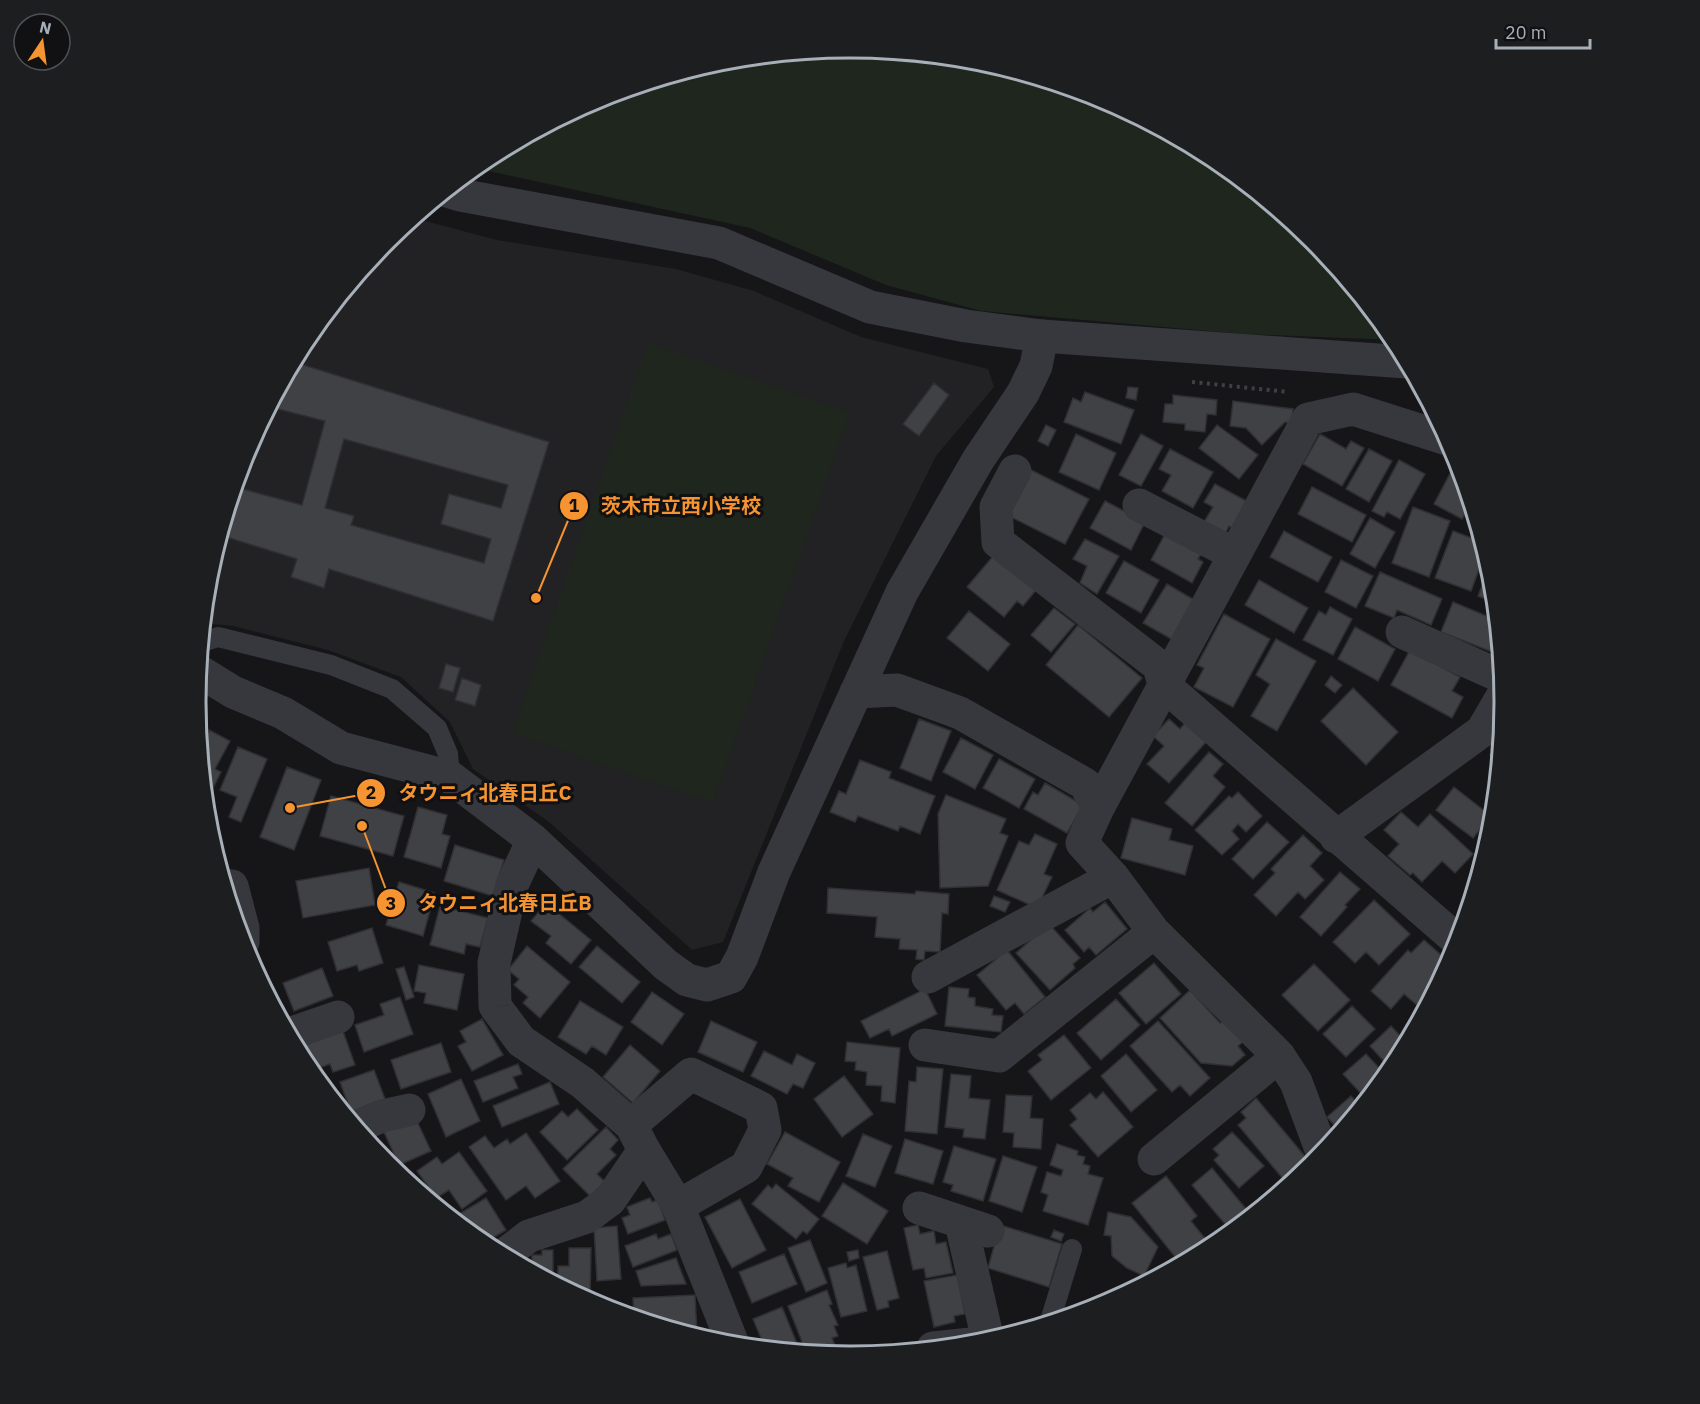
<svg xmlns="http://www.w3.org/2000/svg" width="1700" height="1404" font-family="'IBM Plex Sans','Noto Sans JP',sans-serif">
  <rect width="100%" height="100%" fill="#161618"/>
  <path fill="#222225" d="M414,218L497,240L676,269L754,291L861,337L988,369L994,387L936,456L844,641L723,942L692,950L549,822L473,769L450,722L401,677L328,650L233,626L204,623L209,574L246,451L306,338L388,239Z"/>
  <path fill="#1e261e" d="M850,48L978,61L1101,98L1214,158L1313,240L1395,340L1243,334L981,311L886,285L750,228L475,168L487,158L600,98L723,61Z
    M648,343L850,413L713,803L512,733Z"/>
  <path fill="#404145" stroke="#303034" stroke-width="1.5" fill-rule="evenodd" d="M372,259L370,270L363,269Z
    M294,362L549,442L493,621L329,569L324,588L291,577L297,559L220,535L235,487L302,505L325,421L270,407ZM344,439L508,485L501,508L449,494L441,524L491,539L484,563L351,525L354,516L325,508Z
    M934,383L949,395L919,436L903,424Z
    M1128,387L1138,388L1136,400L1126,398Z
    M1085,392L1134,410L1121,444L1064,422L1073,398L1081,402Z
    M1173,395L1217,400L1216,415L1207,414L1205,432L1185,430V424L1163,422L1165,404H1173Z
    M1233,401L1293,409L1292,423L1285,422L1262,445L1246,428L1230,426Z
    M1046,425L1056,430L1048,446L1038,441Z
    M1217,425L1258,455L1239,479L1199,448Z
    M1076,434L1116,453L1099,490L1059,472Z
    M1141,434L1163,446L1141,486L1119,475Z
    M1320,434L1346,449L1351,441L1364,448L1342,486L1303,464Z
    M1170,449L1213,472L1193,508L1162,491L1171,475L1159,469Z
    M1369,449L1392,461L1369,502L1346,489Z
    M1399,460L1425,474L1400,519L1387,512L1384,517L1372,511Z
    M1455,464L1459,466L1475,520L1465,514L1462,519L1434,504Z
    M1031,470L1089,499L1065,544L1007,515Z
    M1215,484L1250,503L1235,530L1229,526L1225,534L1204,522L1213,507L1204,502Z
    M1312,487L1366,515L1352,542L1298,514Z
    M1105,501L1145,522L1131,550L1090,528Z
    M1413,507L1450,521L1429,577L1392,563Z
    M1370,518L1395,532L1375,568L1350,554Z
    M1284,531L1332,557L1318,582L1270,557Z
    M1453,531L1482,542L1485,553L1471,591L1435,578Z
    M1165,534L1201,554L1198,559L1203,562L1192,583L1151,560Z
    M1085,539L1119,556L1097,594L1080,583L1087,566L1073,559Z
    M994,555L1036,590L1023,606L1017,601L1004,617L967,587Z
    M1341,560L1373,576L1356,608L1325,592Z
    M1124,561L1159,580L1141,613L1106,593Z
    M1489,568L1491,575L1494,602L1478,596Z
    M1380,572L1442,599L1431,625L1397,610L1394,618L1365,606Z
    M1259,580L1308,608L1294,633L1245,605Z
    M1167,584L1196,601L1173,640L1143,623Z
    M1453,602L1496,620L1498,644L1495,653L1441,632Z
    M1330,607L1352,619L1333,655L1303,640L1319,611L1326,615Z
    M1054,608L1075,624L1051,652L1031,635Z
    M969,611L1010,644L988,671L947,638Z
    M1224,614L1270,639L1233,707L1194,687L1204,668L1197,665Z
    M1078,625L1142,678L1109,717L1046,665Z
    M1355,627L1395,649L1378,681L1338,659Z
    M1276,639L1316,661L1277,731L1251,716L1270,684L1256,675Z
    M1410,650L1460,677L1452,691L1463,697L1452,718L1391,685Z
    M446,664L460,668L453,692L439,688Z
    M1331,676L1342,685L1335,693L1325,685Z
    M462,678L481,685L475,706L455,700Z
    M1353,688L1398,732L1366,765L1321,721Z
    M919,719L951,731L931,781L900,768Z
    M1169,719L1180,729L1185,723L1206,742L1169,783L1147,764L1164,746L1153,736Z
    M209,730L230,741L215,769L221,772L208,798L205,797L200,746Z
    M961,738L993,755L975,789L943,772Z
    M1500,742L1498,761L1490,755Z
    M238,747L267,759L241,822L229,817L237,797L220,790Z
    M1209,752L1223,764L1213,776L1225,787L1192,826L1165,803Z
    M999,759L1035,779L1019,808L983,788Z
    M860,760L891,772L889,778L935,796L920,834L900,826L898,831L858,816L855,822L830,812L839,791L846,794Z
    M287,767L321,780L294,850L260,837Z
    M1045,783L1083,805L1067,833L1024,809L1033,792L1038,795Z
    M1454,787L1491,816L1473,838L1436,810Z
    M1238,792L1262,816L1246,832L1238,824L1232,831L1239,839L1222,855L1195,830L1229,796L1232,798Z
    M946,795L1006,819L1000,833L1008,836L988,886L940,888L938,814Z
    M331,796L404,816L393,856L320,836Z
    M418,807L447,815L442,834L450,836L441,868L404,857Z
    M1401,812L1418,827L1430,814L1473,854L1455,873L1442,861L1422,882L1413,873L1410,875L1388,856L1399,844L1384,830Z
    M1132,818L1172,829L1169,840L1193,846L1185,875L1121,858Z
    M1267,822L1289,842L1253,879L1232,859Z
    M1491,829V830L1486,848L1480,843Z
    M1035,834L1057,844L1044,874L1052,877L1037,908L997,890L1019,841L1029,845Z
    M1303,835L1322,853L1310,866L1324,880L1305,899L1298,892L1276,916L1254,895L1275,873L1271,869Z
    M455,845L504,860L493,896L444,881Z
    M369,868L375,905L303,918L296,881Z
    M1340,872L1360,889L1345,905L1347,907L1321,936L1300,917Z
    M399,882L435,893L423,936L386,925Z
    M828,888L915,894L916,891L949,894L948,914L942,913L940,952L925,951L924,960L916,959L917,950L899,949L900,939L875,937L877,917L827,913Z
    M994,896L1010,902L1005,912L990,906Z
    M1374,900L1410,934L1379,965L1366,952L1355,963L1333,942Z
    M1105,902L1127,929L1096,955L1089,947L1084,952L1065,930L1090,908L1093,912Z
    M546,903L591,940L571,964L546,943L551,936L531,921Z
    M440,906L488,918L480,947L466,944L464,954L430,945Z
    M1049,924L1080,958L1073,964L1075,968L1050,990L1016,953Z
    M372,928L383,963L359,971L357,965L337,971L328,942Z
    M1424,940L1449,962L1433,991L1431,989L1417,1005L1404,994L1391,1009L1371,991L1408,950L1411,953Z
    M527,946L570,982L540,1018L523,1003L528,997L514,985L519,979L508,970Z
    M597,946L640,982L622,1003L579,967Z
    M1007,950L1045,997L1024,1014L1015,1003L1006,1010L977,975Z
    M1154,963L1181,994L1146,1024L1119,993Z
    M1314,964L1350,1000L1318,1031L1282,995Z
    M419,965L464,974L457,1010L424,1003L426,993L414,991Z
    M404,967L414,997L406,1000L396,969Z
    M322,968L333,996L294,1011L283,983Z
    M949,987L969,989L968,997L975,998V1006L993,1009L992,1015L1003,1016L1001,1032L945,1026Z
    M925,989L937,1014L892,1036L889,1029L870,1038L861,1021Z
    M1190,990L1220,1023L1224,1020L1244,1041L1238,1046L1245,1055L1232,1066L1201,1063L1160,1018Z
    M652,992L684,1014L662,1045L631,1022Z
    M400,997L413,1034L364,1052L355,1025L384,1015L380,1004Z
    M1116,999L1140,1025L1101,1060L1077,1033Z
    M580,1001L623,1027L606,1055L592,1046L586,1054L558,1037Z
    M1352,1006L1375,1029L1346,1057L1323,1034Z
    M482,1019L503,1055L472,1071L458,1046L466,1042L460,1031Z
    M711,1021L757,1042L743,1072L698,1052Z
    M1158,1021L1210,1078L1190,1096L1180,1085L1172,1092L1130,1046Z
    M1391,1026L1406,1042L1391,1069L1370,1046Z
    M343,1031L355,1065L333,1072L330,1064L313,1070L304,1045Z
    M1064,1035L1091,1068L1051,1100L1028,1071L1042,1060L1038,1055Z
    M847,1042L900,1048L895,1103L881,1101L882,1086L866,1085L867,1072L855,1070L856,1062L845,1061Z
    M441,1043L451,1072L401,1089L391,1060Z
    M630,1045L660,1071L633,1103L603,1077Z
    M764,1051L792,1065L797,1054L815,1063L803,1088L793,1084L787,1094L751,1076Z
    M1126,1054L1157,1090L1131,1112L1101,1076Z
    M1366,1054L1386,1075L1366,1099L1343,1074Z
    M518,1064L522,1074L513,1077L518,1088L483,1102L474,1081Z
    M917,1067L943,1069L937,1134L905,1131L909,1081L916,1082Z
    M374,1070L385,1099L351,1112L340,1082Z
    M951,1074L971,1076L969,1098L990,1100L985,1139L963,1137L964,1129L945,1127Z
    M844,1076L873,1114L842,1137L814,1099Z
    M461,1079L480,1121L446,1137L428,1094Z
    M550,1082L559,1104L502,1127L493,1106Z
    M1103,1092L1133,1127L1098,1157L1070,1125L1077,1119L1070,1110L1090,1093L1096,1099Z
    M1006,1095L1032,1096L1030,1118L1043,1119L1041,1149L1013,1147L1014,1133L1003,1132Z
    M1351,1096L1360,1106L1340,1131L1327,1117Z
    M1256,1098L1308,1160L1284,1180L1238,1125L1246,1118L1241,1112Z
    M577,1109L598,1130L567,1160L540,1132L562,1111L568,1117Z
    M415,1117L431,1151L399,1165L384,1132Z
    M606,1127L618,1140L610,1149L616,1155L597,1174L605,1182L590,1196L563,1169Z
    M785,1132L840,1162L819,1202L788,1186L793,1178L767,1164Z
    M1232,1132L1264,1166L1239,1188L1214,1160L1219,1155L1213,1149Z
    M526,1133L560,1181L535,1198L526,1186L506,1200L469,1147L485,1136L494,1148L507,1139L510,1144Z
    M863,1134L892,1146L875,1187L846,1176Z
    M905,1139L943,1151L933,1184L895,1173Z
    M1057,1144L1078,1151L1077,1155L1085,1157L1083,1164L1090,1166L1088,1174L1103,1178L1088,1225L1043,1211L1048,1195L1041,1192L1047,1172L1061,1176L1063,1170L1050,1165Z
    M954,1146L996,1159L983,1201L951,1191L953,1185L943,1182Z
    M459,1152L487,1191L462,1209L449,1190L436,1198L417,1171L437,1157L442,1164Z
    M1003,1156L1037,1167L1022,1212L989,1201Z
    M1212,1168L1251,1215L1231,1231L1192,1185Z
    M1166,1176L1197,1216L1191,1221L1207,1241L1180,1263L1132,1203Z
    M843,1183L888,1211L867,1244L822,1216Z
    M776,1184L819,1219L807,1234L803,1231L796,1239L752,1204L768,1185L772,1189Z
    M486,1198L506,1230L484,1243L458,1222L454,1217Z
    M650,1198L652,1202L658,1200L665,1220L628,1234L622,1218L630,1215L627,1207Z
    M740,1199L766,1250L732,1268L705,1217Z
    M1108,1212L1131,1217L1158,1247L1144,1276L1127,1268L1112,1256L1111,1236L1104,1235Z
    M918,1225L920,1234L934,1231L936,1244L946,1242L953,1273L926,1278L924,1268L913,1270L904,1228Z
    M1000,1225L1062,1244L1049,1287L988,1268Z
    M617,1226L621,1279L597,1281L594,1228Z
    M1054,1230L1064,1234L1061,1241L1051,1237Z
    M656,1234L658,1239L671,1234L677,1250L633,1267L625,1246Z
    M810,1240L827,1283L806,1292L788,1248Z
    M569,1248H591L590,1301L558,1284V1266H569Z
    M542,1250H553V1281L516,1261L532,1260V1255H542Z
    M858,1250L859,1258L849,1261L847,1252Z
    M887,1251L899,1298L888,1301L889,1307L877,1310L863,1257Z
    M784,1254L797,1284L752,1303L739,1272Z
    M676,1258L686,1284L641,1286L636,1271Z
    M846,1263L847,1268L856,1265L867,1311L841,1317L828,1268Z
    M957,1275L965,1314L954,1316L955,1322L934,1327L924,1281Z
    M827,1290L832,1304L829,1305L838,1325L834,1326L838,1336L832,1338L839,1355L806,1352L788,1306Z
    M695,1295L697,1334H691L634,1317L633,1298Z
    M782,1307L800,1351L765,1348L753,1319Z"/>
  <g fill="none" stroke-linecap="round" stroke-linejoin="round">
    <path stroke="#3d4044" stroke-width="4" stroke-dasharray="3 4.5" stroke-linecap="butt" d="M1192,382L1289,392"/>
    <path stroke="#37383d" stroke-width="20" d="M202,642L218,637L331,665L392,689L437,728L448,754L450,777
      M1050,1321L1072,1249"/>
    <path stroke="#37383d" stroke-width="33" d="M1015,471L996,507L998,542L1159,666L1164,685L1458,941
      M1139,505L1234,554
      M1402,632L1502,677
      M199,671L233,692L283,713L341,748L450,777L533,840L666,965L687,980L707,985L731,977L742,957L774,872L902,592L978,460L1023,393L1036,366L1042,336
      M856,692L897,690L960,713L1085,784L1098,808
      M1336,837L1482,731L1503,695
      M533,840L512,885L494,963L495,1006L521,1041L583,1083L631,1125L644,1150
      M225,885L232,886L243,928V942
      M928,977L1113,877
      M289,1034L338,1017
      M925,1045L999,1056L1154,932
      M631,1125L691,1074L761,1108L765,1130L746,1167L678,1206
      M356,1127L382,1116L409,1110
      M1322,1152L1296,1082L1279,1056L1154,932L1113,877L1082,843L1098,808L1308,419L1353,409L1447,439
      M1154,1159L1279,1056
      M919,1208L988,1231
      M961,1223L988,1340
      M504,1255L529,1236L587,1217L610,1200L644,1150L678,1206L733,1344
      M933,1348L971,1344"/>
    <path stroke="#37383d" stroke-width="33" d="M447,191L460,195L719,243L870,307L966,326L1042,336L1406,362"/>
  </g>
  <path d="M0 0H1700V1404H0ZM206 702a644 644 0 1 1 1288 0a644 644 0 1 1-1288 0Z" fill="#1d1e20" fill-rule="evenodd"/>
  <path fill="none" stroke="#a7afb8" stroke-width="3" d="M206 702a644 644 0 1 1 1288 0a644 644 0 1 1-1288 0Z"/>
  <path fill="none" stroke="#f59430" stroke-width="2" d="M536 598L574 506M290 808L371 793M362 826L391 903"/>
  <g fill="#f59430" stroke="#111113" stroke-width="2">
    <circle cx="536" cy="598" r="6"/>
    <circle cx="290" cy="808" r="6"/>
    <circle cx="362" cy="826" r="6"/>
    <circle cx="574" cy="506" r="15"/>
    <circle cx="371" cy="793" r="15"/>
    <circle cx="391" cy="903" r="15"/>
  </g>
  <g font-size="18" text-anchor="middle" font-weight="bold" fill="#111">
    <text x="574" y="512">1</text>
    <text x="371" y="799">2</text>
    <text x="391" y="910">3</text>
  </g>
  <g font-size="20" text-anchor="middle" font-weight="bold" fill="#f59430" stroke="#111113" stroke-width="6" stroke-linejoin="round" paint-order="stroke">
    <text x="681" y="513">茨木市立西小学校</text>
    <text x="485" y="800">タウニィ北春日丘C</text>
    <text x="505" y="910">タウニィ北春日丘B</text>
  </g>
  <g transform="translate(42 42) rotate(13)"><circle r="28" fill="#111113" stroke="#4d5055" stroke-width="1.5"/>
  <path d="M0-4.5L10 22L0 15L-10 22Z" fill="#f59430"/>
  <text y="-9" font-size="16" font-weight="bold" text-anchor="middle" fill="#a7afb8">N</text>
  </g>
  <path d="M1496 39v9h94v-9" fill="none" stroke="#a7afb8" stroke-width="3"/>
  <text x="1505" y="39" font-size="18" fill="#a7afb8" stroke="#111113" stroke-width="4.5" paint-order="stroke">20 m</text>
</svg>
